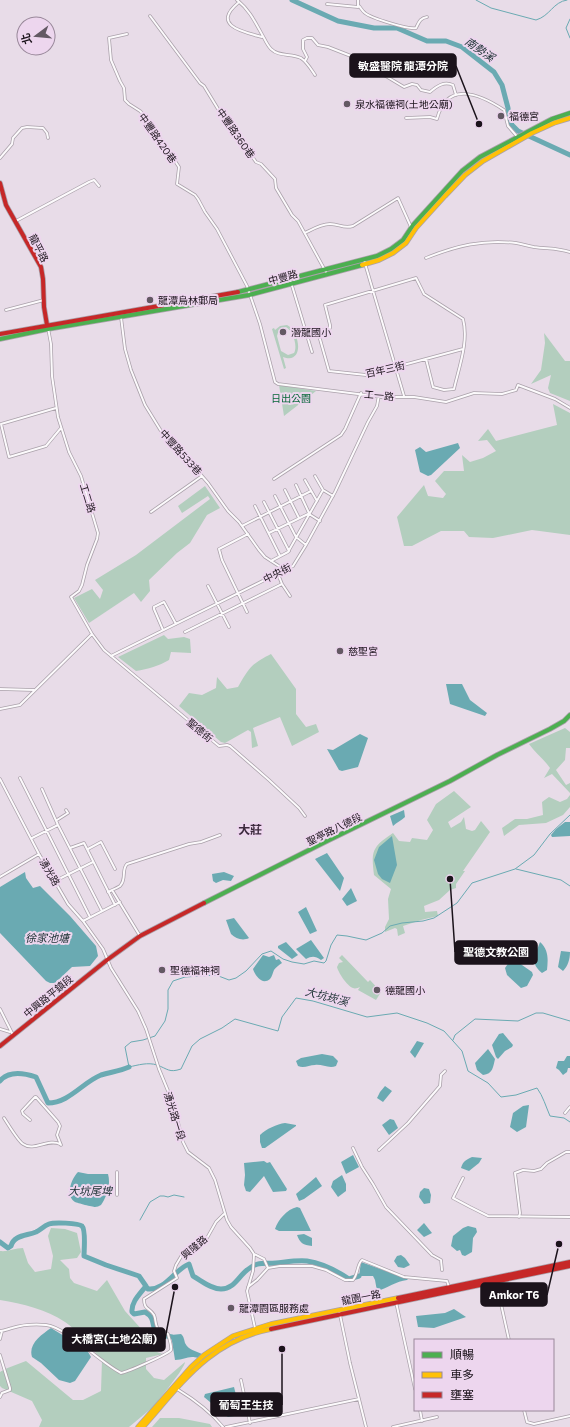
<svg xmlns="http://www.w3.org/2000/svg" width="570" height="1427" font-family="Commissioner,'Noto Sans TC',sans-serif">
  <rect width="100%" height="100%" fill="#e8dce8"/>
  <path fill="#b3cebe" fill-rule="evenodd" d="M287,325C300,331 305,365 283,357L286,368L284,369L272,329L274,328L275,330L280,326ZM286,327C293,331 298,346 294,353L288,355L281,351L277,336L279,329Z
    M544,333L565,361H570V401L550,393L548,388L551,375L531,384L541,370L545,343Z
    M279,385L316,391L284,416Z
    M553,404L570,413V535L532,530L493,538L469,537L464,531H441L412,546H404L397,517L424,485L428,496L443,498L446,494L435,481L444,471H464L462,455L470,462L483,458L496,451L487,440L478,441L488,429L496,441L557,425Z
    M205,486L220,508L207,515L190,543L177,553L149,580L150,591L141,602L134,593L89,623L74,598L92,589L100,599L103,590L95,580L136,555L210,499L208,496L182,513L178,506Z
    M164,635L168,639L184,637L190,639L191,653L171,652L169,660C159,666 148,669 136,671L118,657Z
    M271,654L296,689V714L306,727L316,724L319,732L292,746L280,717L253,728L258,746L252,748L251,732L248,730L225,743L221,742L179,706L189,693L202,695L216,688L217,677L227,689L238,687C249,668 251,664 271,654Z
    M565,728L570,732V748H566L565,760L556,770L566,785L570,783V793L552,774L544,778L550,768C544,759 535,753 529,744Z
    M454,791L471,807L448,822L451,828L461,822L464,817L466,829L472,831L475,830L481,821L490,832L463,871H465L456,884V888L450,890L439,900L424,906L425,912L437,911L438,916L421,920L403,926L405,933L398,936L397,929L395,928L385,932V927L389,919L388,899L391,889L374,875C371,851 372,847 393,833L399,841L410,842L412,838L427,840L433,830L427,820L436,804Z
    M570,795V807L563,815L546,823L519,825L504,836L502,828L515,819H527L543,815L542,802L549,797L560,802L567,799Z
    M342,955L368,982L370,980L381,992L376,1000L358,990L360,987C358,988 355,989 353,988C347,986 338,972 337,967L339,963L343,962L339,958Z
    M51,1228L65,1229L77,1233L81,1252L77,1258L60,1260L69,1269L70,1278L74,1283L97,1291L107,1280L125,1311L145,1333L151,1350L163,1354L146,1358V1369L154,1378L164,1380L185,1362C185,1368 158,1401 153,1407C145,1414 137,1420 129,1427H39L42,1420L32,1401L2,1388L0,1386V1372L5,1369L26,1361L73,1400H83L101,1391L102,1360C93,1350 76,1329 65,1322C46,1309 23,1304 0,1300V1251C8,1252 15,1248 23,1248L28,1263L35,1272L51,1269L53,1256L48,1236Z
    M160,1418H179L210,1424L212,1427H152Z"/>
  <path fill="#6aaab2" d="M458,443L460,448L431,475L428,476L420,472L415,450L420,447L426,452Z
    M446,684H462L470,700L487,713L485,716L450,704Z
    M360,734L368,738L358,767L342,771L339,770L327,749L333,750Z
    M404,810L405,817C401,821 397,822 393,826L390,816Z
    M565,822H570V836L552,837L551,835L556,829Z
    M392,836L397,865L390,883L382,879L378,874L374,860L379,847Z
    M327,853L344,878L340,891L315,859Z
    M25,872L26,878L33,888L40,886L70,916L96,946L98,956L90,966L72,967L55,983H50L46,981L0,933V887Z
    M224,872L234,876L231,881L223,880L216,883L213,881L212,874Z
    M351,888L357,901L347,906L342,899Z
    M306,907L317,931L310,934L298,912Z
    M234,918L249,938C243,941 236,939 231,934L226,920Z
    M311,940L324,958L321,960C315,956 312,956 306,959L296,949Z
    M286,942L298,955L292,959L278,948V946Z
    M540,942C549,950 548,960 547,970L542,973C529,962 535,956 540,942Z
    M561,951L570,952C570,959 568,966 563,971L558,967Z
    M263,955L269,957L274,955L276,960L279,959L282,963C279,965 276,967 274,970C273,972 272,977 270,979C262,986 255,975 253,969Z
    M512,958L532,972L533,975L527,986L521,988L507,975L505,968Z
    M503,1033L513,1045L512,1047L505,1051L498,1059L496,1057L492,1045L499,1034Z
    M417,1041L424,1043L415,1058L410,1052Z
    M488,1049L495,1059C493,1067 493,1074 483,1075L477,1070L475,1063Z
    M322,1054L333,1056L338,1061L336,1066C329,1069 322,1064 315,1065C309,1065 304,1069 298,1066L296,1061L301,1058Z
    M567,1056H570V1068H568L567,1072L563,1075L559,1070L556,1068L558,1061H564Z
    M385,1086L392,1091L383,1102L377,1098L380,1092Z
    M529,1105L526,1127L517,1132L510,1127L513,1113L523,1106Z
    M390,1119L394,1120L398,1128L389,1135L382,1125Z
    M285,1123L296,1125V1126L265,1148H262L260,1142V1135C266,1129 277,1124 285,1123Z
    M353,1155L359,1167L346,1174L341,1162Z
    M472,1157L482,1158L479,1163L469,1171L461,1168C463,1161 466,1160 472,1157Z
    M264,1161L267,1163L270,1162L287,1189L286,1191L273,1192L264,1176L250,1192L246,1191L244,1185L245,1175L244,1163Z
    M78,1172L88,1174H108C111,1185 107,1196 101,1205C99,1206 97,1207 95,1207C93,1207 77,1203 75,1202C65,1196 71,1179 78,1172Z
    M342,1175L346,1184V1191L338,1197L331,1187L333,1181Z
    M316,1177L322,1186L304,1199L299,1201L296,1194Z
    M424,1188L429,1189L431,1195L430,1203L424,1204L419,1197L420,1192Z
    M297,1207L300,1208L311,1231H279L275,1229C278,1220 287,1209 297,1207Z
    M424,1223L432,1233L424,1237L417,1230Z
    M468,1226L476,1228L477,1232L473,1238L472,1252L465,1256L462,1255L460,1250L457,1251L451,1246L453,1236L463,1228Z
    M304,1234L312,1238V1246C303,1245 300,1243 297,1235Z
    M401,1255L405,1258L410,1265L404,1268L398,1267L394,1261L397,1256Z
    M361,1262L408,1279L407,1280C396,1281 388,1288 377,1291L375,1280L373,1276H359Z
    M454,1309L466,1317L434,1328L418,1327L416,1316L445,1313Z
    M51,1328L87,1350L91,1357L75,1381L70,1383L59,1380L41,1363L32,1357C28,1344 41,1335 51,1328Z
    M181,1334C184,1337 184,1339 185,1343C188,1350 196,1351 202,1354L198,1358C188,1355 185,1360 175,1360L171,1335Z
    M234,1387L241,1415L228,1417L204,1397L205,1394Z"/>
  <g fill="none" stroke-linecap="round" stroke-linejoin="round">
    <path stroke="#6aaab2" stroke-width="1" d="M476,0L491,8L536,20C550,16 553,2 567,0
      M570,19L566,28L570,38
      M570,815L550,834L534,855L515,869L472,883L457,903L434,918L423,921L402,923L390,926L382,933L366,940L347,936L337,935L331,945L326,961L324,963L314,961L304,964L292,962L283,959L271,951L262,954L246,971L236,978L229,980L216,975L185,977L173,981L168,990V1009L165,1021L155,1036L143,1040L131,1042L125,1047L129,1067C138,1065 148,1062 157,1065C168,1069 169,1073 181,1069L192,1046L200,1039L222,1028L235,1019L278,1031L282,1017L296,998L313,1001L367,1017L397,1013L427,1023L444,1031L462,1051L468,1071L488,1083L501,1097L516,1095L537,1088C543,1096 546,1107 550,1116L564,1118L570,1122
      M516,869L561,880L570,886
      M453,1040L455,1035L475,1019L518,1021L536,1013H543L570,1021
      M140,1220L150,1202L160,1196H164L168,1197L174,1195L184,1197"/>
    <path stroke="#6aaab2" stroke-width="5" d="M292,0L338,21L374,28H397L427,41H446L462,47L494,72L502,85L508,108L509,118L512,125L518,131L570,155
      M0,1081C9,1070 24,1073 36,1077L48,1103C69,1103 83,1082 101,1075C111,1072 120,1071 129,1067
      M0,1242L8,1248L11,1246C14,1235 26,1236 36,1232C40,1230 44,1226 49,1224C54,1222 78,1223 82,1226C86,1230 84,1250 84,1256L106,1265L139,1276L148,1289C165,1291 175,1269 189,1264L193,1276C202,1281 211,1289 221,1289C234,1289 238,1277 247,1270C257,1261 264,1264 276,1263C286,1262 297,1260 307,1261C321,1263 337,1271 349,1279L359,1276
      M146,1286C140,1294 131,1302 132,1312L134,1314L145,1312C161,1321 143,1332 172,1337"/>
    <g stroke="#aaa1aa" stroke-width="3.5">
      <path id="street" d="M237,0C250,10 256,24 264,38C266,42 268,46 271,49C279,57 291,53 301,58C307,62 311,69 315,75
        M238,3C211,26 244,32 262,37
        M327,4L358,7V0
        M359,6C361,8 362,11 365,13C371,18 409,30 416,28C419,22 420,18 427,17
        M150,16L200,83L204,86L218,109L256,162L261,164L275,179L276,188L292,215L298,221L327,274
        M127,34L109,38L111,60L120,81L124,88L125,100L129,104L140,111L145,116L179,167L177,184L195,195L198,199L205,212L217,229L247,286L260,324L275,382L278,384L382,397H414L446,402L474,393L502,394L516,390L518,385L555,399L570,408
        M305,61L307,57L303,49V40L307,38H312L318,45L328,47L351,56L363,68L379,72L404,87L412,84L417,85L421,90L430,92C437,86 444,81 453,85L456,95
        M406,118L430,117L437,119C447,80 480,94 504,110L508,126L520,140
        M0,158L12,144L13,138L22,128L27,127L43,128L47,133L48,138
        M16,221L89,182L94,180L99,186
        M305,233C313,229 321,224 330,224C340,224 343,229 353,226L398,198L411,227
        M426,258C456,246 483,239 516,243C522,244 528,246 534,247C548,249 556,248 570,252
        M364,260L404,396
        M290,279L312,352
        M6,310L44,300
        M121,317L125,349L131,370L145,405L161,431L187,459L208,483L228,511L239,522L259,550L265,557L285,570
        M48,328L51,344L52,376L58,417L69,452L81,476L98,533L97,539L87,565L82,585L79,591L71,597L92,634L104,650L219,746L227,745L230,746L269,780L299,808L305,816
        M426,359L433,387L444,390L454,389C459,367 469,341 463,319L424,294L416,278L325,305L330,325V328L318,332L329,371L366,375L463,349
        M56,408L1,424L9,457L46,446L61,428
        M315,476L323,490L333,496
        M274,479L341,435L345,429L361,393
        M305,480L317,501
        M296,485L309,513
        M285,490L299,518
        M275,496L296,537L306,545
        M264,502L289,551
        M255,506L280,556
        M151,512L202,476
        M309,514L320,521
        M242,526L311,491
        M269,533L308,514
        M271,561L288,552L323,490
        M278,574L282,584L290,596
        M208,586L229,627
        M247,612L222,560L219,549L248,534
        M163,630L154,609V607L164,602L176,624
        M185,632L282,584
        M111,656L293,566L306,545L335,492L368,422L377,406L379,395
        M0,689L34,690
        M0,709L20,705L92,634
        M20,778L90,917
        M0,779L39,854L68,904L83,921L103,949L111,968L138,1011L146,1029L159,1069L173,1103L183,1142L188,1152L209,1168L215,1180L227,1220L231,1227L250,1248L254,1254L253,1271L247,1291L255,1328
        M42,789L58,825L102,911
        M57,820L68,813L66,810
        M32,838L58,825
        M70,848L84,843L115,905
        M88,849L101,842L115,869
        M0,877L39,854
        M55,881L93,862
        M112,890L140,936
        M108,892C112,890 117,888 120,886C127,879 121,870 127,864L189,844L201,842L220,835
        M83,921L120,902
        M0,1009L13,1035
        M0,1029L10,1032
        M565,1113L570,1107
        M4,1118C8,1124 18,1141 23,1144C34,1152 48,1138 60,1144
        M30,1120L23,1114L22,1111L35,1097H36L58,1122L60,1126L57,1135L61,1145
        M353,1148L362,1167L373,1184L386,1207L432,1255L441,1260L442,1270
        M379,1150L408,1123L440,1086L441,1075L445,1071
        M463,1178L453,1198L470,1207L488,1216L570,1217
        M117,1195V1172
        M519,1217L520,1213L515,1173L523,1170L534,1171L541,1169L547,1163L566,1152H570
        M254,1254L264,1259L268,1268
        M495,1277L509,1340
        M248,1287L257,1280L268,1268L280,1266H312L326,1270L345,1280H353C358,1275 357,1264 362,1260L404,1277L447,1281L449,1287
        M396,1302L415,1389
        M339,1310L350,1363L366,1427
        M0,1331C4,1331 8,1329 12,1328C22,1325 35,1324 46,1325C68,1328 99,1362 121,1373C127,1372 169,1354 171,1350C172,1346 169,1338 168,1334C165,1332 162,1332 159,1330C155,1327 156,1319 154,1315C149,1307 144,1310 144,1299L177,1278L174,1271L176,1265L182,1255L207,1238L216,1222L224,1214
        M0,1339L2,1331
        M0,1355L10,1388V1390L2,1393L0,1397
        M241,1380L250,1423
        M177,1389C195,1400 210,1411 223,1427
        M420,1410L422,1421
        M524,1410L527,1422L534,1424L570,1416
        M226,1427L359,1399
        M393,1427L437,1417"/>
    </g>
    <g stroke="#aaa1aa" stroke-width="5.5">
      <path id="fast" d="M238,292L377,256L391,249L403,240L413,225L462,171L480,157L552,119L570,113
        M0,339L48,329L249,295L362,265
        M204,903L327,841L450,781L497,755L550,729L564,721L570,715"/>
    </g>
    <g stroke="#aaa1aa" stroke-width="5.5">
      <path id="slow" d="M362,265L379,260L393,253L406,243L416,228L445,196L465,175L483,161L532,133L554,123L570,118
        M138,1427L191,1367L204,1355L233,1336L271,1324L398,1298
        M143,1427C182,1383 210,1341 271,1329"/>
    </g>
    <g stroke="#aaa1aa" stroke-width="5.5">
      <path id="jam" d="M0,183L6,205L41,267L43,279L44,307L47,325
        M0,334L238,292
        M0,1046L107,960L140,936L204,903
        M398,1298L570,1262
        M271,1329L570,1266"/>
    </g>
    <use href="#street" stroke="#fcfafc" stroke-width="2"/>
    <use href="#fast" stroke="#4caf50" stroke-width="4"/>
    <use href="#slow" stroke="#ffc107" stroke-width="4"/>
    <use href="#jam" stroke="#c62828" stroke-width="4"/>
  </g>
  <g fill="#635963" stroke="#edd6ee" stroke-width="1.5">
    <circle cx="347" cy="104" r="4"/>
    <circle cx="501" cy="116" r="4"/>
    <circle cx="150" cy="300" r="4"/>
    <circle cx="283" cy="332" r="4"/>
    <circle cx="340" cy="651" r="4"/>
    <circle cx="162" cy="970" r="4"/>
    <circle cx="377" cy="990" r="4"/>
    <circle cx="231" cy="1308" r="4"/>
  </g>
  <g text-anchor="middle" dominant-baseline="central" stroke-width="4" stroke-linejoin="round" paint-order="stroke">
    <g font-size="10" fill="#1b131b" stroke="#edd6ee" text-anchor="start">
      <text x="355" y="104">泉水福德祠(土地公廟)</text>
      <text x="509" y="116">福德宮</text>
      <text x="158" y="300">龍潭烏林郵局</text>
      <text x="291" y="332">潛龍國小</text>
      <text x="348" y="651">慈聖宮</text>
      <text x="170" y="970">聖德福神祠</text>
      <text x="385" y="990">德龍國小</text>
      <text x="239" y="1308">龍潭園區服務處</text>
    </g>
    <g font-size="10" fill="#1b131b" stroke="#edd6ee">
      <text transform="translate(236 133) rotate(55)">中豐路360巷</text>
      <text transform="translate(158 138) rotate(55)">中豐路420巷</text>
      <text transform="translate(39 248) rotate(63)">龍平路</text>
      <text transform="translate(283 277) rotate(-15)">中豐路</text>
      <text transform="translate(385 369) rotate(-13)">百年三街</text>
      <text transform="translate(379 395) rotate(5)">工一路</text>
      <text transform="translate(181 452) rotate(48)">中豐路533巷</text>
      <text transform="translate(88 498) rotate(73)">工二路</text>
      <text transform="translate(277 573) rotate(-27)">中央街</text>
      <text transform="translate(200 730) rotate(40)">聖德街</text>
      <text transform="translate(334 829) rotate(-26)">聖亭路八德段</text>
      <text transform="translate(50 872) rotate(60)">湧光路</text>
      <text transform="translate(48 996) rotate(-39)">中興路平鎮段</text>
      <text transform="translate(175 1116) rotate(73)">湧光路一段</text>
      <text transform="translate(194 1247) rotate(-40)">興隆路</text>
      <text transform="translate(361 1297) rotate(-11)">龍園一路</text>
    </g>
    <g font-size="10" fill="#066837" stroke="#edd6ee">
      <text x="291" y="398">日出公園</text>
    </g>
    <g font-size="11" font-style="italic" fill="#182e30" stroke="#edd6ee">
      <text transform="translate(480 49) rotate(35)">南勢溪</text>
      <text x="47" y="937">徐家池塘</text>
      <text transform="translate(327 996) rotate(15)">大坑崁溪</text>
      <text x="90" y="1190">大坑尾埤</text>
    </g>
    <g font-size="12" font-weight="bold" fill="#3c2a3d" stroke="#edd6ee">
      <text x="250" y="829">大莊</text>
    </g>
  </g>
  <path fill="none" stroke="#1b131b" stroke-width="1.5" d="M479 124L456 66M450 879L455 952M559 1244L547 1295M175 1287L165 1339M282 1349L282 1405"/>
  <g fill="#1b131b" stroke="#edd6ee" stroke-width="1.5">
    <circle cx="479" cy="124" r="4"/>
    <circle cx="450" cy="879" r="4"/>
    <circle cx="559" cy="1244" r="4"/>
    <circle cx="175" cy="1287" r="4"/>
    <circle cx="282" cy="1349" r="4"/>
  </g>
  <g fill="#1b131b" stroke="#1b131b" stroke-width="1.5">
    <rect x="350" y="54" width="106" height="23" rx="4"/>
    <rect x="455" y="941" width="82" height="23" rx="4"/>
    <rect x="481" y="1283" width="66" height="23" rx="4"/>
    <rect x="63" y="1328" width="102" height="23" rx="4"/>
    <rect x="211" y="1393" width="71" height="23" rx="4"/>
  </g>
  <g font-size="11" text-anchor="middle" font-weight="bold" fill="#fff">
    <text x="403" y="70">敏盛醫院 龍潭分院</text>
    <text x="496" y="956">聖德文教公園</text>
    <text x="514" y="1299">Amkor T6</text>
    <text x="114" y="1343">大橋宮(土地公廟)</text>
    <text x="246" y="1409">葡萄王生技</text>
  </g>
  <rect x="414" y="1339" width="140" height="72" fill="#edd6ee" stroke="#99889a"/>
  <rect x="422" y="1352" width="20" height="6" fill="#4caf50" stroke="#99889a"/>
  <text x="450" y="1359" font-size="12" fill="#1b131b">順暢</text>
  <rect x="422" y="1372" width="20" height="6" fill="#ffc107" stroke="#99889a"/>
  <text x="450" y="1379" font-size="12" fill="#1b131b">車多</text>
  <rect x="422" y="1392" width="20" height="6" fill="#c62828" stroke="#99889a"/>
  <text x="450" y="1399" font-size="12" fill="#1b131b">壅塞</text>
  <g transform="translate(36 36) rotate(254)"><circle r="19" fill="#edd6ee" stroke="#99889a"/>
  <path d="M0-3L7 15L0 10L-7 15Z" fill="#635963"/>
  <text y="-6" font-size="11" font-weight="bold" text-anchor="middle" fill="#1b131b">北</text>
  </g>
</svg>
